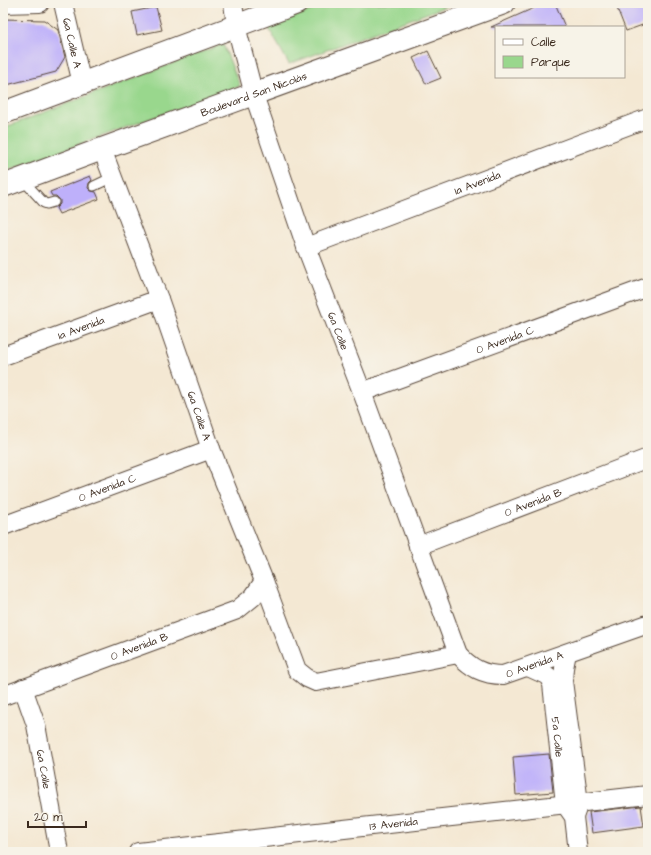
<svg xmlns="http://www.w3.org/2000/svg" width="651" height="855" font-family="'Architects Daughter',sans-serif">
  <rect width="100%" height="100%" fill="#f7f3e8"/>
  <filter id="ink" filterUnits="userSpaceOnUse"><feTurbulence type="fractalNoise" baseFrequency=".025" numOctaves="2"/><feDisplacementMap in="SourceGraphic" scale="8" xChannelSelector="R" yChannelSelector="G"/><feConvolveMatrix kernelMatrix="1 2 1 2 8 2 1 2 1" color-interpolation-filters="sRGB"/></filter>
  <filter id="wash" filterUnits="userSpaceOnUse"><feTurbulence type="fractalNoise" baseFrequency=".012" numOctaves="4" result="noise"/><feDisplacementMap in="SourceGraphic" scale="16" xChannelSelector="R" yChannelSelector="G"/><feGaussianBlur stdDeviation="0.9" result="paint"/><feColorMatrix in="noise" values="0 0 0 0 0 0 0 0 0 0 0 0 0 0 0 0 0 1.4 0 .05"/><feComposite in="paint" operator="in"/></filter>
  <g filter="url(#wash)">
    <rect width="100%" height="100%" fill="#f4e8d3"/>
    <path fill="#99d78d" stroke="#6a8056" d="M330,3H455L289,64L268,27Z
      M223,44L240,86L3,172V128Z"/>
    <g id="blocks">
      <path fill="#beb0fa" d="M542,3H555L565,27H491L534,8L533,7Z
        M615,3H642L648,20V23L626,31Z
        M156,7L162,30L137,35L132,12Z
        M3,19L44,20L58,30L65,57L56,72L3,86Z
        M428,51L441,78L426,84L413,58Z
        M90,176L92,180L89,183L88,188L91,191L96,192L99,199L59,214L56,208L60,204V200L56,196H52L50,192Z
        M549,754L553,792L516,795L513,757Z
        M641,806L644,826L592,833L589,812Z"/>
    </g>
  </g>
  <g filter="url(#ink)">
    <use href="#blocks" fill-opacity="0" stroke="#574639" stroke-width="1"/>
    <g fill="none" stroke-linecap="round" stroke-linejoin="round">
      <g stroke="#574639" stroke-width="11">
        <path id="service" d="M22,179L44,203L47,204L54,202
          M94,186L113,177"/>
      </g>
      <g stroke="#574639" stroke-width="20">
        <g id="minor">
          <path id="s1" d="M63,3L82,84"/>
          <path id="s2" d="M233,3L236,26L254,95L306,247L362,392L458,654C471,668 483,675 503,675L648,624"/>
          <path d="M3,4L40,3"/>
          <path id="s3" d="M102,149L159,299L211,449L264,581L297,670L307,678L316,682L458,654"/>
          <path id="s4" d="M306,247L648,118"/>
          <path id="s5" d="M3,356L159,299"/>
          <path id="s6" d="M362,392L648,287"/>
          <path id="s7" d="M3,526L211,449"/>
          <path id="s8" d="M418,546L648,458"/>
          <path d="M567,653L564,668L563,681L579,803L574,817L578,852"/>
          <path id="s9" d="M528,667L548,676L552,684L565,804L572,814"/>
          <path id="s10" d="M23,688L36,725L59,852"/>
          <path id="s11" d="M3,696L237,610L253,597L264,581"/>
          <path id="s12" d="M138,852L648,795"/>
        </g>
      </g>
      <g stroke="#574639" stroke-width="24">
        <g id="primary">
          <path d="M3,113L297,3"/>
          <path id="s13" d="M3,186L102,149L504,3"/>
        </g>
      </g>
      <use href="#service" stroke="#fff" stroke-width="9"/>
      <use href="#minor" stroke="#fff" stroke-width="18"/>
      <use href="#primary" stroke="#fff" stroke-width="22"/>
    </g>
  </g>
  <g text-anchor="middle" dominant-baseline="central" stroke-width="4" stroke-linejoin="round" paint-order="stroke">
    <g font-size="11" fill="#3b2a1e" stroke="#f7f3e8">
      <text stroke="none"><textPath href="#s1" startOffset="41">6a Calle A</textPath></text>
      <text stroke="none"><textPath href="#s13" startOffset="267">Boulevard San Nicolás</textPath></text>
      <text stroke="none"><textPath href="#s4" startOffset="183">1a Avenida</textPath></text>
      <text stroke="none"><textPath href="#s5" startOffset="83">1a Avenida</textPath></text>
      <text stroke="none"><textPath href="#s2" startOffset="345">6a Calle</textPath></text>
      <text stroke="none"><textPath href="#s6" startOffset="152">0 Avenida C</textPath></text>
      <text stroke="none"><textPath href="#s3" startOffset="284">6a Calle A</textPath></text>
      <text stroke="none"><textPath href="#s7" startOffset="111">0 Avenida C</textPath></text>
      <text stroke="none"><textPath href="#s8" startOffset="123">0 Avenida B</textPath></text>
      <text stroke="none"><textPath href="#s11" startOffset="145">0 Avenida B</textPath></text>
      <text stroke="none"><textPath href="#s2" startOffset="774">0 Avenida A</textPath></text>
      <text stroke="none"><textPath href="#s9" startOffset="84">5a Calle</textPath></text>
      <text stroke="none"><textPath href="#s10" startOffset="84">6a Calle</textPath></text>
      <text stroke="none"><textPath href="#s12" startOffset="257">13 Avenida</textPath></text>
    </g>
  </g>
  <rect width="651" height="855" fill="none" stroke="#f7f3e8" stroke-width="16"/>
  <rect x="495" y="26" width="130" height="52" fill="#f7f3e8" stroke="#aca397"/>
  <rect x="503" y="39" width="20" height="6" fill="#ffffff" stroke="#aca397"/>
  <text x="531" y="46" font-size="12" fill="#3b2a1e">Calle</text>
  <rect x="503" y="56" width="20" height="12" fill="#99d78d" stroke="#aca397"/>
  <text x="531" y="66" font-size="12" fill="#3b2a1e">Parque</text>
  <path d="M28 821v6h58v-6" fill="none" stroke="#3b2a1e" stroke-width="2"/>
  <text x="34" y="821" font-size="12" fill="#3b2a1e" stroke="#f7f3e8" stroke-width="3" paint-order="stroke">20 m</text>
</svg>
